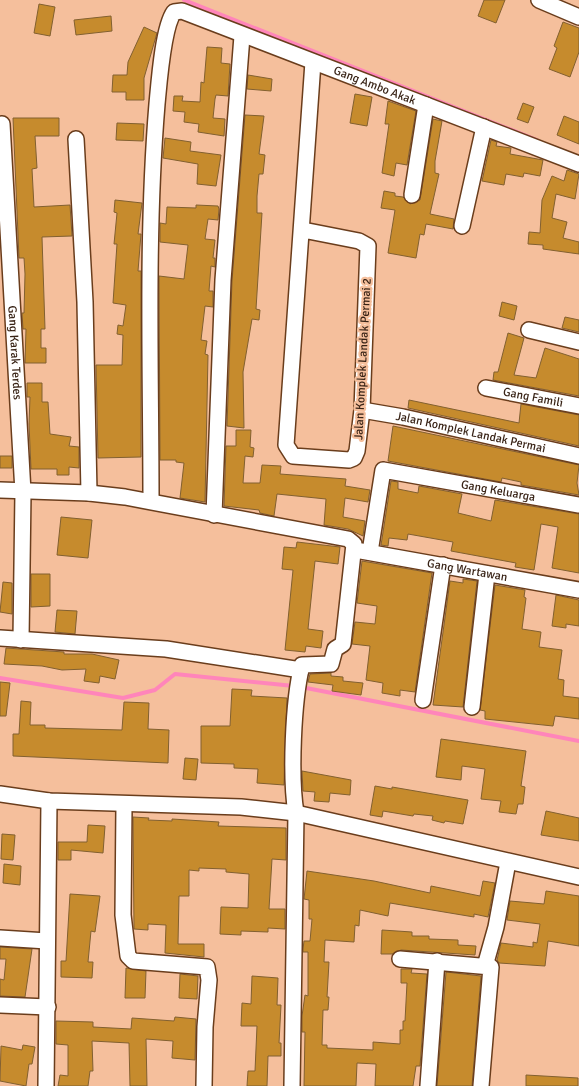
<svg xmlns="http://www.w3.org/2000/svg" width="579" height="1086" font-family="Signika,sans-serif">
  <rect width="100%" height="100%" fill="#f5bf9c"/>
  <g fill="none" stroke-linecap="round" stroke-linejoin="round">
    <path stroke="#ff85ba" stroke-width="4" d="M184,0L537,140
      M0,678L123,698L155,690L175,674L294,686
      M301,687L579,741"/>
  </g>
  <path fill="#c68b2d" stroke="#826030" d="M484,0H505L496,23L478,16Z
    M39,4L55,7L50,36L34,33Z
    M111,16L112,31L76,35L74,20Z
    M563,22L579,28V52L570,77L549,69L557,48L554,46Z
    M144,27L157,33L144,78V100H126V92H112L113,75H127L128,62Z
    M207,47L222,48L221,63L230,64L228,96L216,95L215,99L213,118L225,119L224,136L198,132L199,124L184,122L185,112L173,111L174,96H183L182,101L200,102L201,82L204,83Z
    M248,75L272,79L271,91L247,89Z
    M355,94L372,97L367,126L350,123Z
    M388,101L416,111L407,165L396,163L394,176L382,173L389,124H385Z
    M523,103L534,107L528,123L517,119Z
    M245,115L264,116L259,154L265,155L263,174H259L257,196V213H262L256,309L260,310L259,320L252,319L243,372L244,428L227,426L232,281Z
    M564,116L579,122V144L557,135Z
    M13,118H59V136H35L37,168L32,169L34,207L70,205L72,236L42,237L45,329H41V348H46V363H25L26,329H23L22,313H24L25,274L24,258H19Z
    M433,119L442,121L435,161V173L439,174L430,214L454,219L453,229L426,224L424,235L420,234L416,258L388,253L395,210L381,208L384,191L395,193V196L403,197L410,204L420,200Z
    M117,123L144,124L143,141L116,140Z
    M165,138L191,142L190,151L221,155L216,186L197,184L198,164L163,158Z
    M491,140L497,142L496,146L511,148L510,154L543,160L540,176L524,173L523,177L506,174L504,185L482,181Z
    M567,170L579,174L575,199L556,194L552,218L567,222L563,238L579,242V254L543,249V245L528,244L529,232L540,233L542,200L552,176L564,181Z
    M115,200L142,203L138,234H141L138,271H141V457L98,458L96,365H122L123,335L117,334L118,325L123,326L126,305L113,303L117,244H114L117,213L114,212Z
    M196,205L218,206L219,209L218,220L208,219L205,239L215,240L213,258H215V267L211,266L209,291H213V307L205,306L201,340L207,341L205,354L208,355L205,502L180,498L184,463L176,462V460H160L159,276L184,279L188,245L160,242V223L166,224L167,207L196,208Z
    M502,302L517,306L514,320L499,316Z
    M565,317L579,320V332L562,328Z
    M508,333L524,338L514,375L536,378L545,348L579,359V396L493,380L494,372H498Z
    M27,383H42V402H48L50,434L71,437L69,446L79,447V468L69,467V475H57V469H31L29,424L30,397H27Z
    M409,400L519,423L521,404L579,415V446L408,408Z
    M393,426L579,465L577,483L579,495L521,485V482L502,478L501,482L388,461Z
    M236,430H251L250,447L254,448L253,457L245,456L243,483H260L262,465L281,466L280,474L346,479L345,486L370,490L368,502L345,498L343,517L365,521L363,536L348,529L324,525L326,499L277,494L274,516L260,513L259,510L224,506L226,446H236Z
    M0,456H12V468H0Z
    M391,481L398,482V489L418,493L419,486L462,494L458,513L491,521L495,500L579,514V573L552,568L558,527L541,524L534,570L515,567L516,563L451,551L453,542L408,534L407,540L389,538L388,546L381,545Z
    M61,517L92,520L88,558L57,555Z
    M297,542L340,547L338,564L315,561L308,629L323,631L321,648L306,646L305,652L285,650L293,570L282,569L284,547L296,548Z
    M362,561L432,573L415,692L400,690V696L382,693L383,683L366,680L370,646L352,644L355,622L375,624L377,606L357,603Z
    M31,574H50V606L31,607Z
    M463,579L477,581L463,707L433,705L450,581L463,583Z
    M3,582L12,583V614L0,612Z
    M495,585L525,590L524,597L526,598L522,629L541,632L539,647L562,650L558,679L564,680L563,696L579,698V719L555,716L553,726L485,719V711L480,710Z
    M556,595L579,600V626L566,624V628L552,626Z
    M57,610L77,611L75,634L55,632Z
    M6,648L64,652V654H92L119,660L115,679L100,676L99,683L84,681L86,669L62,670L42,666L4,664Z
    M331,673V676L343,677V681L363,683L361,695L332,691L333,685L308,682L310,674Z
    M0,682L10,683L6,716H0Z
    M232,689L252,690L251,696L287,698L284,785L257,783L258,769L234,768V764L201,763V726H230Z
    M21,701L31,702L30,725H45V728L122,730L124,702L149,703L148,729L169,730L168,763L13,756V734H19Z
    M441,739L526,751L521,786L525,787L523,804H518L516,814L499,812L501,801L481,799L485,769L462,766L461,780L436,777Z
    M185,758L198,759L196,780L183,779Z
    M302,771L351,780L350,795L330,793L329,802L314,801L315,792L303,791Z
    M375,786L392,789V787L468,800L463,824L445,821L444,823L432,820L433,816L414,814L413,816L383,811L382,817L370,815Z
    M546,811L579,818V841L541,835Z
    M133,817L149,818L148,820L172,821V819L219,822L218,826L286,828V860L272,859L269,909H285V929L268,928V932L241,931V935L220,934L221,907L248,908L249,874L226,872V869L199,868V871L189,870V896H179L178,944H204V957L165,953L166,925L148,924V930L134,929Z
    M88,825L105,826L103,853L71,850V860H58V842H87Z
    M2,834L15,835L13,860L1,859Z
    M4,864L21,866L20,885L3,883Z
    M307,871L374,881L430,893L431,886L480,896L483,881L495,883L488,917L474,914V917L390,903L388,916L360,910L359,926L355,925L354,942L325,940L324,962H329L327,997H329L328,1010H323L322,1045H327V1048L373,1050V1042L400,1044V1030H403V1021H405L407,983H401V969H412L411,973L427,974L420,1066H416L413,1086H375L376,1064L357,1063L356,1086H304L305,1032H302V1016L305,995L308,996V952H303V949L304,941H310L312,919H309V900L304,899Z
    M546,891L579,896V946L548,941L545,966L499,963L497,960L501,943L533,947V942L537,943L540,924L507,920L510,901L544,904Z
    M70,894L100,896L95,932L91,931L88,962H93L92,978L61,977V961H66Z
    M382,930L412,932V936H429V939L458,940V945L476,946L475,955L401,950L392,954H381Z
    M0,947L32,949L25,997L0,996V979L4,980L6,959H0Z
    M126,968L146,971L145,998H125Z
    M446,972L481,976L472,1086H437Z
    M180,974L198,976L197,999L179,998Z
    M252,976L278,978L277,1005H281L279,1043H281V1056H268L267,1086H247L248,1071H255L257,1026H241L242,1003L251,1004Z
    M175,1017L196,1019L195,1060L172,1058L173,1041L146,1039L147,1086H130L129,1043L92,1041L93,1071H90L88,1086H58L60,1075L68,1076V1045L56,1044V1021L93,1022V1027L131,1029L132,1018L174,1021Z
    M23,1045L35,1047L32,1064H29L26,1086L0,1081L1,1046L22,1050Z
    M526,1075L578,1078V1086H526Z"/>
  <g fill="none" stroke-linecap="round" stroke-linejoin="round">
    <g stroke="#6a3d1c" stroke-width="18">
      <g id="minor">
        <path d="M539,0L579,17"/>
        <path id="s1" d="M2,124L23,492L21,640"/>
        <path d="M76,139L85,302L89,493"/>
        <path d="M412,195L426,105"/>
        <path d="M462,226L484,127"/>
        <path d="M303,230L359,241L368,246L362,410L357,451L354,458L349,460L293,456L286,445L313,62"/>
        <path d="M529,330L579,342"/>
        <path id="s2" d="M486,388L579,406"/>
        <path id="s3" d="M362,410L403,417L579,456"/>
        <path d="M0,490L89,493L125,497L348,539L354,544L343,644L335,649L331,664L302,665C293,701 290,777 296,813L292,1086"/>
        <path id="s4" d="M151,501C151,369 146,236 157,104C159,83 163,27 174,12L182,11L579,164"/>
        <path d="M214,515L223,280L242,36"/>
        <path id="s5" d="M361,551L579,590"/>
        <path id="s6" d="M370,552L383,470L579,505"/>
        <path d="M0,638L166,649L301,670"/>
        <path d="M423,700L443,565"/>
        <path d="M472,707L487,574"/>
        <path d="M0,794L49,801L241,807L296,813L579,877"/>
        <path d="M124,805L123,915L128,956L133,961L207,967L209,980L205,1027L204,1086"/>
        <path d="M0,938L47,941"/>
        <path d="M400,959L491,967L481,1086"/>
        <path d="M485,966L496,927L508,862"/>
        <path d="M0,1005L48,1007"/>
        <path d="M46,1086L49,801"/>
        <path d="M428,1086L437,961"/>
      </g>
    </g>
    <use href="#minor" stroke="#fff" stroke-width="15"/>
  </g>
  <g text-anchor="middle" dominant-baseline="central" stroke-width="4.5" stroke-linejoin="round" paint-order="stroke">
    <g font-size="12" fill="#382316" stroke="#f5bf9c">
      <text stroke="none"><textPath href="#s4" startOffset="706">Gang Ambo Akak</textPath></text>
      <text stroke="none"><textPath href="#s1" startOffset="229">Gang Karak Terdes</textPath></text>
      <text transform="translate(363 359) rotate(-87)">Jalan Komplek Landak Permai 2</text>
      <text stroke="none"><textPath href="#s2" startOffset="48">Gang Famili</textPath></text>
      <text stroke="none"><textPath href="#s3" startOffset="111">Jalan Komplek Landak Permai</textPath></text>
      <text stroke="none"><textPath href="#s6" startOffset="200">Gang Keluarga</textPath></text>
      <text stroke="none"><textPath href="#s5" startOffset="108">Gang Wartawan</textPath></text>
    </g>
  </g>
</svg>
